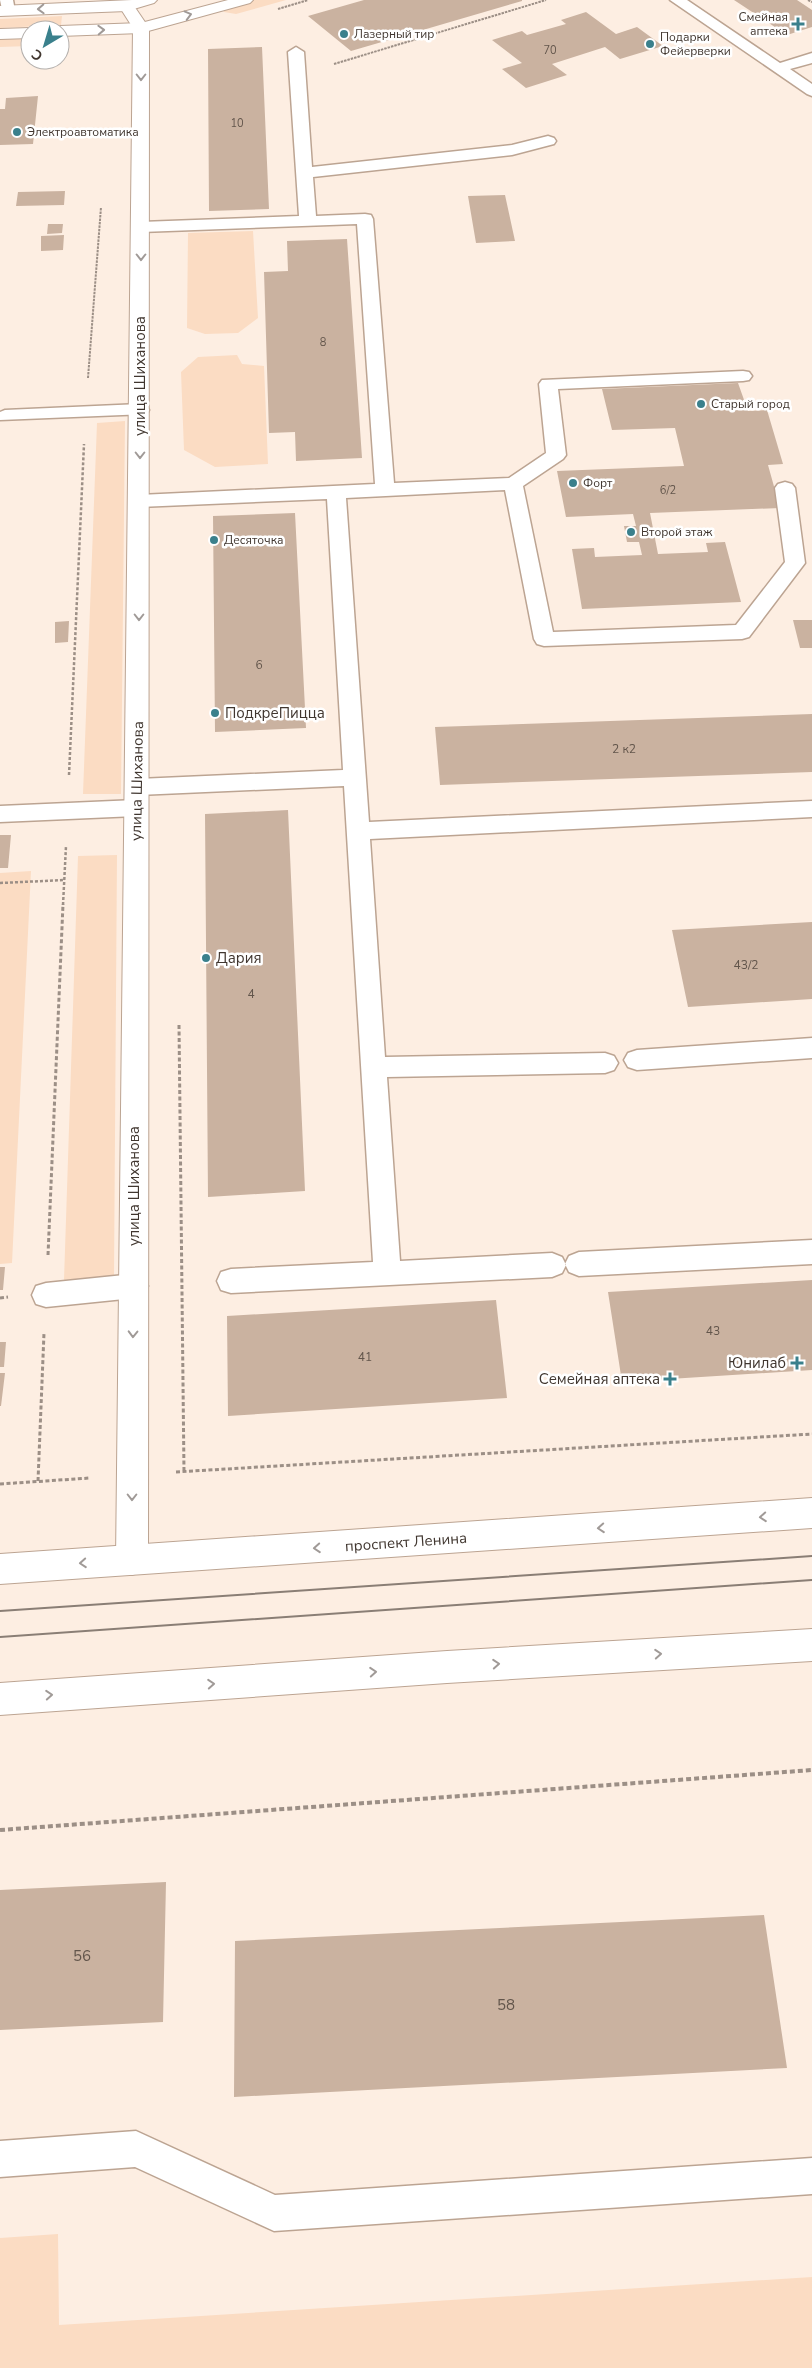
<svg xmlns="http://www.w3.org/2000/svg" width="812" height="2368" font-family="'Nunito Sans',sans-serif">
  <rect width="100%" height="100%" fill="#fdeee2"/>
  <path fill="#fbdcc3" d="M254,0H286L236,14L224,12L223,10Z
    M62,16L61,25L0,28V19Z
    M30,36V46L0,47V38Z
    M253,231L258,318L238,333L205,334L187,328L188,233Z
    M237,355L242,364L264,366L268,464L215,467L184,450L181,372L198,357Z
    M125,421L121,794H83L97,423Z
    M117,855L114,1276L64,1280L78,856Z
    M31,871L12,1263L0,1264V873Z
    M58,2234L59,2325L812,2277V2368H0V2238Z"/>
  <path fill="#cab2a0" d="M364,0H522V1L351,51L308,16Z
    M734,0H797L812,10V27L787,35Z
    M586,12L616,34L637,27L663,46L620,59L605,47L552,64L567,75L526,88L502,69L522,63L492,40L522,31L527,35L566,24L561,20Z
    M262,47L269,209L209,211L208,49Z
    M38,96L33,144L0,145V109H5L6,98Z
    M65,191L64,205L16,206L18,192Z
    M505,195L515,241L476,243L468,196Z
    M48,224H63L62,233L47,234Z
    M64,235L63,250L41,251V236Z
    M347,239L362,458L296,461L295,432L269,433L264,272L288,271L287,241Z
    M738,383L748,411L767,410L783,464L768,465L780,508L650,513L658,554L708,552L706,543L725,542L741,602L582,609L572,549L594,548L595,557L642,555L639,542H627L624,526H636L633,514L566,517L557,471L684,466L675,428L612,430L602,389Z
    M295,513L306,728L215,732L213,516Z
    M793,620H812V648H800Z
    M69,621L68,642L55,643V622Z
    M812,714V772L440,785L435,727Z
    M288,810L305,1191L208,1197L205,814Z
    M0,835H11L8,868H0Z
    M812,922V999L688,1007L672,930Z
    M0,1267H5L3,1290H0Z
    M812,1280V1370L622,1382L608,1292Z
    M496,1300L507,1398L228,1416L227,1316Z
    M0,1342H6L4,1367H0Z
    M0,1373H5L1,1406H0Z
    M166,1882L163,2022L0,2030V1890Z
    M764,1915L787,2068L234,2097L235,1941Z"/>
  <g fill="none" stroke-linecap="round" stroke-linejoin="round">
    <g stroke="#bca492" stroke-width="3">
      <path id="lane" d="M0,0H13L15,11L13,14H3Z
        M670,0H687L780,63L812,53V63L790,69L812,84V96L807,94Z
        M296,47L304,52L312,167L512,145L548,136L554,138L556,141L554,144L512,155L313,177L316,216L365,214L371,215L373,219L394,483L509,478L546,453L539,384L542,380L743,371L749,372L752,376L749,380L743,381L558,389L566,455L563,459L523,486L553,632L736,625L785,562L775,488L778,484L785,482L792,484L795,488L805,563L749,637L742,639L544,646L537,644L534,639L505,490L346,498L369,822L812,801V817L370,839L385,1057L605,1053L614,1056L618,1063L614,1070L605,1073L387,1077L400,1261L552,1253L562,1257L566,1265L562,1273L552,1277L231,1293L221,1290L217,1281L221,1272L231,1269L373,1262L344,786L138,795L130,793L127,787L130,781L138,779L343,770L327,499L139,507L132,505L129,501L132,497L139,495L375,484L357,224L141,232L135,231L133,227L135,223L141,222L299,216L288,52Z
        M140,404L147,406L149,410L147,414L0,420V412L5,410Z
        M136,800L144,802L147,808L144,814L136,816L0,822V806Z
        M812,1038V1058L637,1070L628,1067L624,1060L628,1053L637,1050Z
        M812,1240V1264L579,1276L569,1272L565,1264L569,1256L579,1252Z
        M134,1274L144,1277L148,1286L144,1295L134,1298L46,1307L36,1304L32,1295L36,1286L46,1283Z
        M136,2131L275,2195L812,2158V2194L274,2231L135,2167L0,2177V2141Z"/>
    </g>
    <g stroke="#bca492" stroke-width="2">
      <path id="street" d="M127,1L132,3L149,28L148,1560L143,1571L132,1575L121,1571L116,1560L133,28L119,6Z"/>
    </g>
    <g stroke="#bca492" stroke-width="2">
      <path id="secondary" d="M132,0H157L154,3L127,11L0,16V6Z
        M228,0H253L250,3L141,33L60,36V30H53L60,26L141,23Z
        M30,28L36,30H30V38L0,39V29Z"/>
    </g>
    <g stroke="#bca492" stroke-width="2">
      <path id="highway" d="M812,1498V1528L0,1584V1554Z
        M812,1629V1661L447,1683L0,1715V1683L447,1651Z"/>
    </g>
    <path stroke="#9c8f86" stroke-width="2" stroke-dasharray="2.5 1" stroke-linecap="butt" d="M808,0L812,2
      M278,9L308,0
      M334,64L546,0
      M88,378L101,207"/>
    <path stroke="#9c8f86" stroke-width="2.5" stroke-dasharray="3 2" stroke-linecap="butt" d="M69,775L84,444
      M0,883L65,880
      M63,905L66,846"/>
    <path stroke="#9c8f86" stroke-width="3" stroke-dasharray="4 2.5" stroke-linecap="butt" d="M179,1025L184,1472
      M48,1255L63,904
      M0,1298L8,1297
      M176,1472L812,1434
      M38,1481L44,1333
      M0,1484L90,1478"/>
    <path stroke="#9c8f86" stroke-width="4" stroke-dasharray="5 3" stroke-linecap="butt" d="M0,1830L812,1770"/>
    <use href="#lane" fill="#fff" fill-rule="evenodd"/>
    <use href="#street" fill="#fff" fill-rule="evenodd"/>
    <use href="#secondary" fill="#fff" fill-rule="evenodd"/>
    <use href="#highway" fill="#fff" fill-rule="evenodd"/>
    <path stroke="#8a7e75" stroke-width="2" d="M0,1611L812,1556
      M0,1637L812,1580"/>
  </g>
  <defs><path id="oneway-chevron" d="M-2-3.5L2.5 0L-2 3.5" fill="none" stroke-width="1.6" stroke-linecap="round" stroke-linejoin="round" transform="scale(1.25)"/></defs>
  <g stroke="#a09a97">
    <use href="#oneway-chevron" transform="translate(41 9) rotate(178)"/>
    <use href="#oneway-chevron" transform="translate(188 15) rotate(-15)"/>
    <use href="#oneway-chevron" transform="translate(101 30) rotate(-2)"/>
    <use href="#oneway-chevron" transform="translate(141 77) rotate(90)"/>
    <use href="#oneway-chevron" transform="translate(141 257) rotate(90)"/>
    <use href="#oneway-chevron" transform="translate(140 455) rotate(90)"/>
    <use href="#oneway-chevron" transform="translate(139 617) rotate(90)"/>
    <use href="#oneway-chevron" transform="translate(133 1334) rotate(91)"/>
    <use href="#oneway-chevron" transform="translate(132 1497) rotate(90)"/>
    <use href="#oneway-chevron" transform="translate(763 1517) rotate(176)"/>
    <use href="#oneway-chevron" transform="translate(601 1528) rotate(176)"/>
    <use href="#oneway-chevron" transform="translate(317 1548) rotate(176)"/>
    <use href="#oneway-chevron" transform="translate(83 1563) rotate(176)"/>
    <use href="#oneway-chevron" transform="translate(658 1654) rotate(-4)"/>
    <use href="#oneway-chevron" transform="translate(496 1664) rotate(-4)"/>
    <use href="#oneway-chevron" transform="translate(373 1672) rotate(-4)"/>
    <use href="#oneway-chevron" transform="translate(211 1684) rotate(-4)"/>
    <use href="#oneway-chevron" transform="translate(49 1695) rotate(-4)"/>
  </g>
  <g fill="#3a808c" stroke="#fff" stroke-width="2">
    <path d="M795.5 16.5h5v5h5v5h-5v5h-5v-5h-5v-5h5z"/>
    <circle cx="344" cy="34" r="5"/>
    <circle cx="650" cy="44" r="5"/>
    <circle cx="17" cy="132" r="5"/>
    <circle cx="701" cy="404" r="5"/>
    <circle cx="573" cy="483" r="5"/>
    <circle cx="631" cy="532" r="5"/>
    <circle cx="214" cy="540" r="5"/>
    <circle cx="215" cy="713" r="5"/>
    <circle cx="206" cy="958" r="5"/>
    <path d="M794.5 1355.5h5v5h5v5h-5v5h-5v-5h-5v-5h5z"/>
    <path d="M667.5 1371.5h5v5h5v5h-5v5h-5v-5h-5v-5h5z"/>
  </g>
  <g text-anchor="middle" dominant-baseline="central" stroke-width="5" stroke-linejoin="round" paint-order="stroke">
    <g font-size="11" fill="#62554b">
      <text x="550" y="50">70</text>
      <text x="237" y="123">10</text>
      <text x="323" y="342">8</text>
      <text x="668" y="490">6/2</text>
    </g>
    <g font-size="12" fill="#40362f" stroke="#fff" text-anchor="start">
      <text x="788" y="17" text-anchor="end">Смейная<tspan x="788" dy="14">аптека</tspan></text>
      <text x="354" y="34">Лазерный тир</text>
      <text x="660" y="37">Подарки<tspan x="660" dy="14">Фейерверки</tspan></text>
      <text x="27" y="132">Электроавтоматика</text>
      <text x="711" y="404">Старый город</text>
      <text x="583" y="483">Форт</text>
      <text x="641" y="532">Второй этаж</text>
      <text x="224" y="540">Десяточка</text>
    </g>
    <g font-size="12" fill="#62554b">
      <text x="259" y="665">6</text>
      <text x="624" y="749">2 к2</text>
      <text x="746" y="965">43/2</text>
      <text x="251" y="994">4</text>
      <text x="713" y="1331">43</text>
      <text x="365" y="1357">41</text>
    </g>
    <g font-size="15" fill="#40362f" stroke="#fff">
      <text transform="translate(140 376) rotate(-90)">улица Шиханова</text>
      <text transform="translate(137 781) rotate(-89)">улица Шиханова</text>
      <text transform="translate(134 1186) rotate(-90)">улица Шиханова</text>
      <text transform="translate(406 1542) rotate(-4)">проспект Ленина</text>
    </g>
    <g font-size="15" fill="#40362f" stroke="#fff" text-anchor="start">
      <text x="225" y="713">ПодкреПицца</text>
      <text x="216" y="958">Дария</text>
      <text x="786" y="1363" text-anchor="end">Юнилаб</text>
      <text x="660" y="1379" text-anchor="end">Семейная аптека</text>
    </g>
    <g font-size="15" fill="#62554b">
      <text x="82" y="1956">56</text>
      <text x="506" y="2005">58</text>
    </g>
  </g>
  <g transform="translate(45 45) rotate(218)"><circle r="24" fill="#ffffff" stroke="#b3afac"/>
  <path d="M0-4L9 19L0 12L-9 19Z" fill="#3a808c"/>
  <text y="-8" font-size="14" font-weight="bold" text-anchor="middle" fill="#40362f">С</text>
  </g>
</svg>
